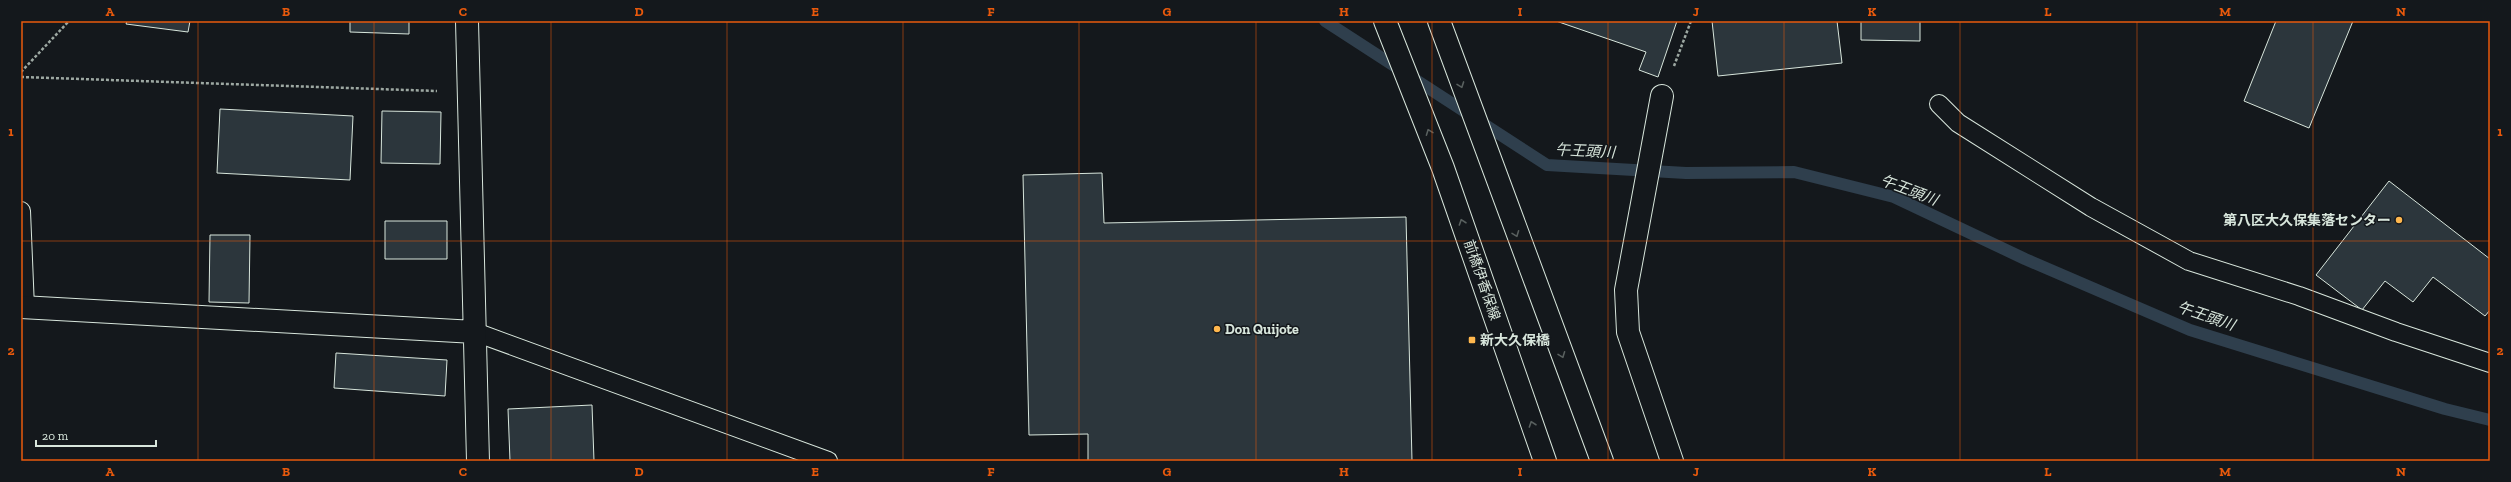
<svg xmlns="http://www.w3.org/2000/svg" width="2511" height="482" font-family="'Zilla Slab','Noto Sans JP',serif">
  <rect width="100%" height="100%" fill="#14181c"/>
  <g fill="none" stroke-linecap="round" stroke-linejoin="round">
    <path stroke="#2f3f4d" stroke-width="12" d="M1325,21L1547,165L1686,173L1794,172L1894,197L2025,259L2190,330L2445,409L2490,420"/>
  </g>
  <path fill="#2c363c" stroke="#d8e6dc" d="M127,21H190L188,32L126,24Z
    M350,21H409V34L350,32Z
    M1556,21H1677L1658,77L1639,70L1646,52Z
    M1712,21H1837L1842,63L1718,76Z
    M1861,21H1920V41L1861,40Z
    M2276,21H2353L2309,128L2244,101Z
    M220,109L353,116L350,180L217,173Z
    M382,111L441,112L440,164L381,163Z
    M1102,173L1104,223L1406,217L1412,461H1088V434L1029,435L1023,175Z
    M2389,181L2490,259V310L2485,316L2433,277L2413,302L2385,281L2362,310L2316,275Z
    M385,221H447V259H385Z
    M210,235H250L249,303L209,302Z
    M336,353L447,360L445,396L334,388Z
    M592,405L594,461H510L508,409Z"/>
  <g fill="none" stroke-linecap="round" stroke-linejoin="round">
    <g stroke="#d8e6dc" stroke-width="20">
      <path id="lane" d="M1939,104L1958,123L2091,207L2189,261L2299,296L2396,332L2490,363
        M21,211L25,308
        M475,332L828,461"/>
    </g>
    <g stroke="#d8e6dc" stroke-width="24">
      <path id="street" d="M467,21L478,461
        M1662,96L1626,290L1628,332L1672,461
        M21,307L475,332"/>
    </g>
    <g stroke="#d8e6dc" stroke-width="24">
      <path id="primary" d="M1385,21L1443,168L1545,461
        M1439,21L1602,461"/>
    </g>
    <path stroke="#9da8a2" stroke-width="2.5" stroke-dasharray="3 2" stroke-linecap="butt" d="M1674,66L1691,21
      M21,72L69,21
      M21,77L437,91"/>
    <use href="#lane" stroke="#14181c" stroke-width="18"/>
    <use href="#street" stroke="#14181c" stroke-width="22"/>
    <use href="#primary" stroke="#14181c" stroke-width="22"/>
  </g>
  <defs><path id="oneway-chevron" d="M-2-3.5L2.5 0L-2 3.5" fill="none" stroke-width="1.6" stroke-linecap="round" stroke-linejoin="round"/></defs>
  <g stroke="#59605f">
    <use href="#oneway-chevron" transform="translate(1461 85) rotate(70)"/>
    <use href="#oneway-chevron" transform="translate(1429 132) rotate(-111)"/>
    <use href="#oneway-chevron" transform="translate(1462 222) rotate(-109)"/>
    <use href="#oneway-chevron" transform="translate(1516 234) rotate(69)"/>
    <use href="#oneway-chevron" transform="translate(1562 355) rotate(69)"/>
    <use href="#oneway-chevron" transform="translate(1532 424) rotate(-109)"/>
  </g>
  <path fill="none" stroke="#e8590c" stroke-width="1" stroke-opacity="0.55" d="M198,21V461M374,21V461M551,21V461M727,21V461M903,21V461M1079,21V461M1256,21V461M1432,21V461M1608,21V461M1784,21V461M1960,21V461M2137,21V461M2313,21V461M21,241H2490"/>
  <g fill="#ffb74d" stroke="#14181c" stroke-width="1.5">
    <circle cx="2399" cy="220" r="4"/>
    <circle cx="1217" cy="329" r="4"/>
    <rect x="1468" y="336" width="8" height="8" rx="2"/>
  </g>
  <g text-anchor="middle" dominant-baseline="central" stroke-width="3" stroke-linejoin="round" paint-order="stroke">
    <g font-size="14" font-weight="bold" fill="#d8e6dc" stroke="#14181c" text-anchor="start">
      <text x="2391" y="220" text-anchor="end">第八区大久保集落センター</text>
      <text x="1225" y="329">Don Quijote</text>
      <text x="1480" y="340">新大久保橋</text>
    </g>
    <g font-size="14" fill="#d8e6dc" stroke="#14181c">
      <text transform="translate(1482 280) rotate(71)">前橋伊香保線</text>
    </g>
    <g font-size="15" font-style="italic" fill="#d8e6dc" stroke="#14181c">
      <text transform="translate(1585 151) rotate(3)">午王頭川</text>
      <text transform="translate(1909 190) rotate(21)">午王頭川</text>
      <text transform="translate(2206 316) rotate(19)">午王頭川</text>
    </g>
  </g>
  <rect width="2511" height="482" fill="none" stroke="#14181c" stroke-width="44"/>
  <path d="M36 440v6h120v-6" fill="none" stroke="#d8e6dc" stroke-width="2"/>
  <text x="42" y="440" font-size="12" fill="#d8e6dc" stroke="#14181c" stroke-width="3" paint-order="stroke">20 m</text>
  <rect x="22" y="22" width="2467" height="438" fill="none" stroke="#e8590c" stroke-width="1.5"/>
  <g font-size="13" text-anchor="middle" font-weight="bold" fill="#e8590c">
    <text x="110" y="16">A</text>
    <text x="286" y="16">B</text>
    <text x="463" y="16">C</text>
    <text x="639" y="16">D</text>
    <text x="815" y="16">E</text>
    <text x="991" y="16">F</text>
    <text x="1167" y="16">G</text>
    <text x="1344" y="16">H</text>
    <text x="1520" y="16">I</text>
    <text x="1696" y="16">J</text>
    <text x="1872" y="16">K</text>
    <text x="2048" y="16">L</text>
    <text x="2225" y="16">M</text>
    <text x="2401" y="16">N</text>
    <text x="11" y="136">1</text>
    <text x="2500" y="136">1</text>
    <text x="11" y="355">2</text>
    <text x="2500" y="355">2</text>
    <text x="110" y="476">A</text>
    <text x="286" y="476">B</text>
    <text x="463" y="476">C</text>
    <text x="639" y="476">D</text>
    <text x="815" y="476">E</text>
    <text x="991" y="476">F</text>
    <text x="1167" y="476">G</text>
    <text x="1344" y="476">H</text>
    <text x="1520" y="476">I</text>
    <text x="1696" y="476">J</text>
    <text x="1872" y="476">K</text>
    <text x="2048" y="476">L</text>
    <text x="2225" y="476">M</text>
    <text x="2401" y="476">N</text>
  </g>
</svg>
